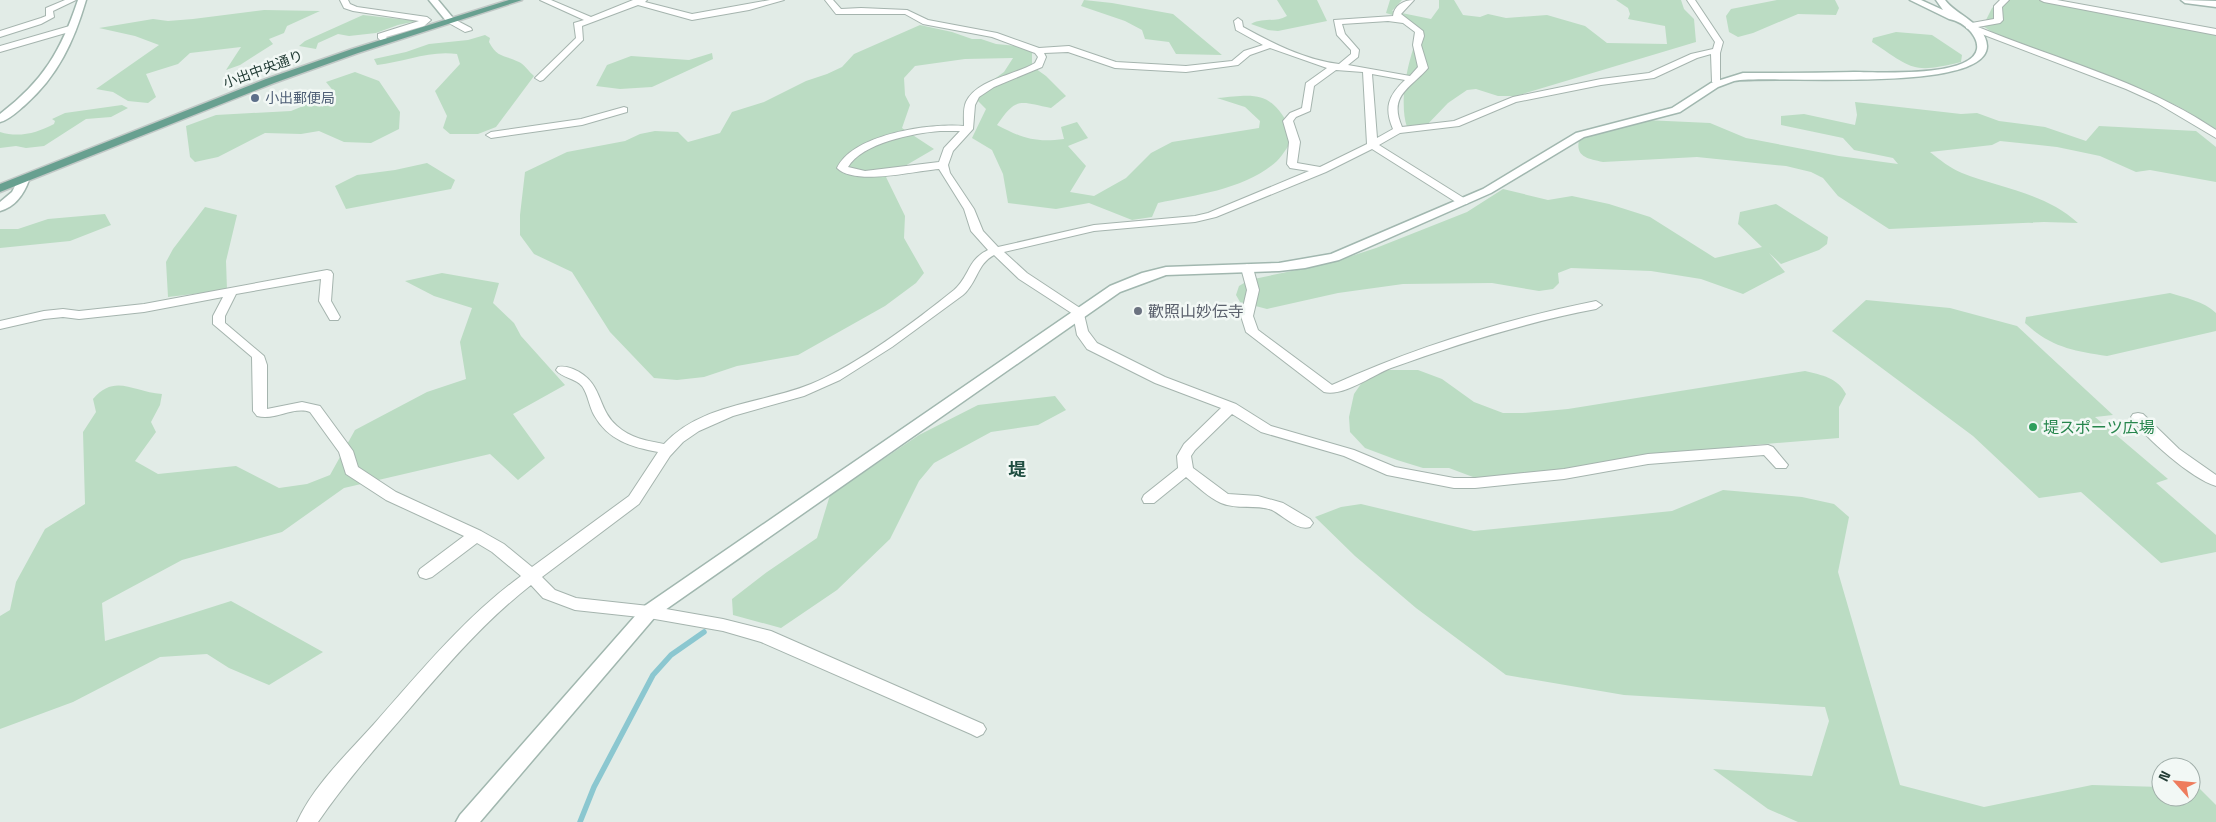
<svg xmlns="http://www.w3.org/2000/svg" width="2216" height="822" font-family="'Space Grotesk','Noto Sans JP',sans-serif">
  <rect width="100%" height="100%" fill="#e2ece7"/>
  <path fill="#bbdcc3" d="M1084,0L1112,3L1173,14L1222,55L1176,54L1169,42L1145,39L1142,30L1125,21L1081,6Z
    M1277,0H1317L1327,21L1278,31L1268,30L1251,24C1263,17 1275,23 1287,16Z
    M1390,0H1402L1392,11L1431,19L1439,8V0H1454L1463,15L1480,17L1488,14L1506,18L1547,15L1585,26L1607,43L1667,44L1665,26L1628,19L1630,14L1628,8L1616,0H1681L1684,9L1694,19L1696,42L1516,96H1498L1476,89L1467,90L1448,103L1423,129L1407,127C1398,101 1409,54 1421,29L1408,20L1386,13Z
    M1777,0H1835L1839,8L1836,15L1798,14L1753,33L1738,37L1729,32L1726,16L1731,9Z
    M2002,0H2054L2216,31V129L2178,106L2107,76L1998,36L1983,26L1992,8Z
    M264,10L320,11L287,26L284,33L269,39L273,44L240,65L226,70L241,47L190,53L178,64L146,74L156,97L148,103L128,101L113,92L96,89L159,45L135,36L99,28L153,19L168,21L193,19Z
    M363,15L417,21L398,25L376,33L349,36L338,34L318,43L316,49L299,46L305,41Z
    M920,25L952,32L972,39H981L996,44L1017,46L1032,51V66L1046,76L1066,96L1051,108C1019,101 1016,97 997,125C1022,138 1035,143 1064,139L1061,127L1077,122L1088,138L1068,146L1086,166L1070,192L1094,196L1126,178L1151,153L1172,142L1259,128L1260,121L1245,107L1217,98C1263,93 1271,92 1295,136C1289,144 1284,154 1277,161C1247,189 1196,195 1158,203L1152,217L1132,220L1089,203L1056,209L1008,203L1003,174L992,150L972,138L986,109L977,100L982,88L1004,72L1013,58L965,59L915,66L904,78L905,95L910,105L902,128L934,149L886,177L905,216L904,238L924,273L916,283L885,306L798,355L737,366L704,377L677,380L654,378L610,332L572,272L534,254L520,235V215L525,172L567,152L625,141L640,134L655,131L678,132L688,142L720,133L732,112L764,102L806,81L827,74L842,67L854,54Z
    M1896,32L1932,35L1962,55L1961,62C1912,74 1913,69 1872,42L1873,38Z
    M485,35L490,38L489,42C497,58 505,55 519,62C524,64 529,72 534,76L496,127L478,134H450L443,128L447,116L435,91L460,64L457,54C430,50 404,62 377,65L374,59L406,52L429,44L468,40Z
    M712,53L713,59L652,87L620,89L596,86L607,65L631,56L689,60Z
    M355,72L379,81L400,112L399,129L371,143L344,142L319,131L301,134L265,133L218,157L195,162L190,157L186,126L216,115L291,111L335,93L326,82Z
    M1855,102L1961,114L1977,113L1999,121L2045,127L2086,141L2099,126L2196,131L2216,147V182L2150,170L2136,172L2100,156L2057,147L2000,141L1992,145L1930,152C1940,160 1950,168 1962,173C2003,189 2045,193 2078,223L2044,222L1889,229L1838,196L1823,178L1811,172L1786,166L1697,157L1603,162C1585,158 1574,156 1580,136L1618,121L1645,120L1710,123L1746,138L1839,156L1898,164L1893,158L1854,150L1843,138L1781,125V116L1804,114L1855,125L1857,115Z
    M122,105L128,108L111,117L86,119L44,146L26,148L16,146L0,148V132C19,138 37,133 54,124L55,121L52,119L65,113Z
    M427,163L455,180L451,189L346,209L335,186L357,175L395,170Z
    M1503,189L1548,200L1572,196L1609,204L1650,217L1715,258L1762,247L1738,224L1740,212L1776,204L1828,237L1827,244L1819,250L1781,264L1769,253L1785,272L1743,294L1701,279L1651,271L1571,268L1558,273L1559,283L1553,289L1539,291L1492,283L1403,284L1338,293L1267,309L1240,302L1236,295L1239,286L1249,280L1330,263L1376,248L1467,212Z
    M205,207L237,215L226,261L227,290L168,297L166,262L173,249Z
    M105,214L111,225L70,241L0,248V229H18L48,219Z
    M442,273L499,283L493,303L514,323L521,336L565,385L513,414L545,458L518,480L490,454L344,488L282,532L182,560L102,603L105,641L231,601L323,652L269,685L229,668L207,654L160,657L73,702L0,729V616L10,610L16,582L45,529L85,504L83,432L96,412L93,399C115,373 133,392 162,394L160,405L151,422L156,432L135,461L158,474L236,466L279,488L307,484L330,475L355,430L427,392L466,379L460,342L472,308L434,296L405,281Z
    M2170,293C2185,298 2204,301 2216,313V331L2107,356C2074,351 2050,347 2025,323L2026,317Z
    M1866,300L1950,308L2017,326L2113,415L2095,417L2168,479L2156,483L2216,535V552L2161,563L2081,492L2039,498L1973,436L1832,331Z
    M1387,370H1418L1442,379L1474,402L1503,413H1523L1568,409L1805,371C1822,375 1838,378 1846,394L1839,407V438L1730,447L1517,478L1473,477L1449,468H1423L1397,460L1365,448L1350,432L1349,417L1354,394L1365,378Z
    M1055,396L1066,410L1038,425L991,432L934,463L919,481L890,539L837,590L781,628L733,615L732,599L767,572L817,538L830,495L919,435L978,405Z
    M1723,490L1802,497L1834,504L1849,517L1838,572L1900,785L1984,807L2092,785L2161,787V797H2191V788H2199L2216,805V822H1798L1768,809L1713,769L1812,776L1829,721L1825,707L1624,695L1506,675L1416,608L1355,556L1315,517L1341,507L1361,504L1474,531L1672,511Z"/>
  <g fill="none" stroke-linecap="round" stroke-linejoin="round">
    <path stroke="#8bc7d0" stroke-width="5.5" d="M580,822L594,787L653,675L671,655L704,632"/>
    <g stroke="#a5b4ae" stroke-width="2">
      <path id="street" d="M65,0H76L53,11L54,17L41,24L0,37V31L41,18L46,16V8Z
        M340,0H348L350,4L357,7L427,17L431,20L424,26L386,37L389,41L385,44L378,38V34L419,21L353,11L344,8Z
        M540,0H551L591,17L633,0H647L645,2L692,14L770,0H784L749,10L692,20L638,5L582,26L583,40L543,80L540,81L535,78L537,76L576,38L574,23L584,20Z
        M825,0H833L841,9L861,8L907,10L928,20L997,33L1039,48L1069,46L1116,62L1186,66L1232,61L1244,51L1263,45L1236,30L1234,21L1238,18L1242,21L1243,27C1272,43 1305,60 1339,64L1351,54V50L1337,35L1334,20L1393,16C1394,6 1403,0 1414,0L1401,14L1423,31L1424,36L1421,45L1428,68C1410,89 1388,95 1402,127L1454,121L1513,97L1601,79L1649,73L1691,54L1713,49L1715,42L1687,0H1695L1723,42L1720,53V84L1717,85L1712,82L1711,54L1697,58L1654,78L1601,85L1516,102L1459,126L1400,133L1379,145L1467,200L1468,202L1467,204H1459L1372,149L1326,172L1216,217L1195,222L1094,231L1004,252L1027,273L1083,310L1088,331L1097,343L1165,377L1236,404L1271,426L1354,450L1395,467L1454,478H1475L1564,469L1648,454L1768,445L1773,447L1788,465L1786,468H1776L1764,455L1648,464L1564,479L1475,488H1454L1387,475L1344,456L1261,432L1232,414L1195,450L1191,456L1193,468L1228,494L1258,496L1283,503L1310,519L1313,523L1310,527C1297,531 1284,516 1272,510C1256,504 1237,510 1221,503C1209,498 1197,486 1186,477L1154,503H1144L1142,499L1144,495L1178,468L1177,456L1184,444L1221,408L1155,383L1087,349L1077,335L1073,314L1019,279L994,255C977,264 977,283 963,295L892,347L840,380L804,396L733,416L699,431L683,442L670,456L639,504L542,577L555,590L576,598L649,606L723,619L771,631L983,724L986,729L983,734L977,737L971,734L761,642L723,631L649,618L575,610L543,598L531,585C486,620 448,664 411,707C379,744 346,781 318,822H297C314,785 347,754 374,724C420,672 465,617 521,576L492,552L477,543L432,577L426,579L420,577L418,573L420,569L464,536L386,500L346,474L339,452L310,412C293,406 275,421 257,416L253,411L252,357L213,324V316L223,297L144,312L79,319L63,317L44,319L0,329V321L44,311L63,309L79,311L144,304L327,270L331,271L333,274L331,301L340,317L338,320H330L319,301L321,279L236,294L225,316V323L264,356L267,365V409L302,402L320,406L353,451L358,467L396,492L481,531L504,544L532,567L629,496L658,452C631,447 608,440 594,415C589,406 588,394 582,386C575,378 562,378 556,370L558,367C564,366 568,367 573,369C604,382 596,408 617,426C630,438 648,441 664,444C702,403 762,404 811,384C859,364 914,322 954,290C970,276 967,260 988,250L971,231L964,209L939,169C914,171 855,186 837,168C853,134 930,123 964,126C964,118 963,109 966,102C977,79 1015,75 1035,63L1038,57L1035,53L992,37L923,24L905,14H836ZM1388,21L1403,23L1415,32L1413,45L1418,67L1410,76L1348,65L1358,57L1359,50L1345,34L1342,24ZM1270,48L1327,68L1306,83L1302,108L1290,113L1283,121L1289,142L1287,164L1290,168L1309,171L1208,213L1195,216L1094,225L998,247L983,231L974,209L950,173L948,165L953,151L973,129L975,105L979,97L994,87L1042,67L1046,57L1044,53L1068,52L1115,68L1186,72L1238,65L1250,55ZM1336,70L1363,72L1367,144L1320,167L1297,163L1300,142L1293,121L1296,117L1310,111L1314,86ZM1372,74L1405,80C1388,96 1384,108 1393,129L1377,138ZM940,131H960L944,148L939,162L865,171L848,167C862,143 914,133 940,131Z
        M2000,0H2009L2002,7L2003,20L2000,23L1978,27C2058,60 2144,81 2216,130V138L2157,103L2126,89L1966,28V24L1994,19V6Z
        M2040,0H2057L2216,29V35L2044,2Z
        M450,17L471,28L472,30L465,32L447,22L446,20Z
        M73,25L76,26V30L0,52V46Z
        M624,107L627,108V112L582,125L491,138L486,135L491,132L581,119Z
        M1247,264L1253,268L1259,290L1253,316L1258,330L1332,385C1416,347 1506,319 1596,301L1602,305L1596,309C1526,322 1458,344 1391,368C1373,375 1343,397 1324,392L1246,332L1241,316L1247,290L1241,268Z
        M2138,413L2143,414L2179,449L2216,475V486C2192,479 2145,438 2131,417L2133,414Z"/>
    </g>
    <g stroke="#a1b7af" stroke-width="3">
      <path id="secondary" d="M78,0H86C74,41 58,76 25,105C18,111 9,120 0,122V114C43,81 61,51 78,0Z
        M429,0H438L453,18V22H447Z
        M1910,0H1921L1943,10L1936,0H1945C1956,15 1986,24 1987,46C1987,95 1770,74 1734,81L1718,87L1680,112L1584,137L1491,193L1339,260L1305,268L1279,271L1166,275L1120,292L655,617L480,822H456L460,815L643,607L1110,286L1142,273L1166,267L1279,263L1331,254L1483,189L1576,133L1672,108L1711,83L1743,73C1780,73 1817,73 1854,72C1876,72 1972,78 1977,49C1978,43 1975,37 1971,32C1964,24 1958,21 1949,19Z
        M2181,0L2216,1V7L2185,3Z
        M23,177L29,180C24,194 15,207 0,211V202L12,192L19,178Z"/>
    </g>
    <g stroke="#c1c8c6" stroke-width="3">
      <path id="primary" d="M509,0H522L358,53L274,83L0,192V184L266,79L352,49Z"/>
    </g>
    <use href="#street" fill="#fff" fill-rule="evenodd"/>
    <use href="#secondary" fill="#fff" fill-rule="evenodd"/>
    <use href="#primary" fill="#68a090" fill-rule="evenodd"/>
  </g>
  <circle fill="#5c6f8a" stroke="#f2f8f5" stroke-width="2" cx="255" cy="98" r="5"/>
  <circle fill="#6b7280" stroke="#f2f8f5" stroke-width="2" cx="1138" cy="311" r="5"/>
  <circle fill="#2e9e5b" stroke="#f2f8f5" stroke-width="2" cx="2033" cy="427" r="5"/>
  <g text-anchor="middle" dominant-baseline="central" stroke-width="5" stroke-linejoin="round" paint-order="stroke">
    <g font-size="14" fill="#223c35" stroke="#f2f8f5">
      <text transform="translate(263 69) rotate(-20)">小出中央通り</text>
    </g>
    <g font-size="14" fill="#4e5e75" stroke="#f2f8f5" text-anchor="start">
      <text x="265" y="98">小出郵便局</text>
    </g>
    <g font-size="16" fill="#5b616d" stroke="#f2f8f5" text-anchor="start">
      <text x="1148" y="311">歡照山妙伝寺</text>
    </g>
    <g font-size="16" fill="#27864d" stroke="#f2f8f5" text-anchor="start">
      <text x="2043" y="427">堤スポーツ広場</text>
    </g>
    <g font-size="18" font-weight="bold" fill="#1f4e41" stroke="#f2f8f5">
      <text x="1017" y="469">堤</text>
    </g>
  </g>
  <g transform="translate(2176 782) rotate(297)"><circle r="24" fill="#f2f8f5" stroke="#9fada8"/>
  <path d="M0-4L9 19L0 12L-9 19Z" fill="#ee7c5d"/>
  <text y="-8" font-size="14" font-weight="bold" text-anchor="middle" fill="#223c35">N</text>
  </g>
</svg>
